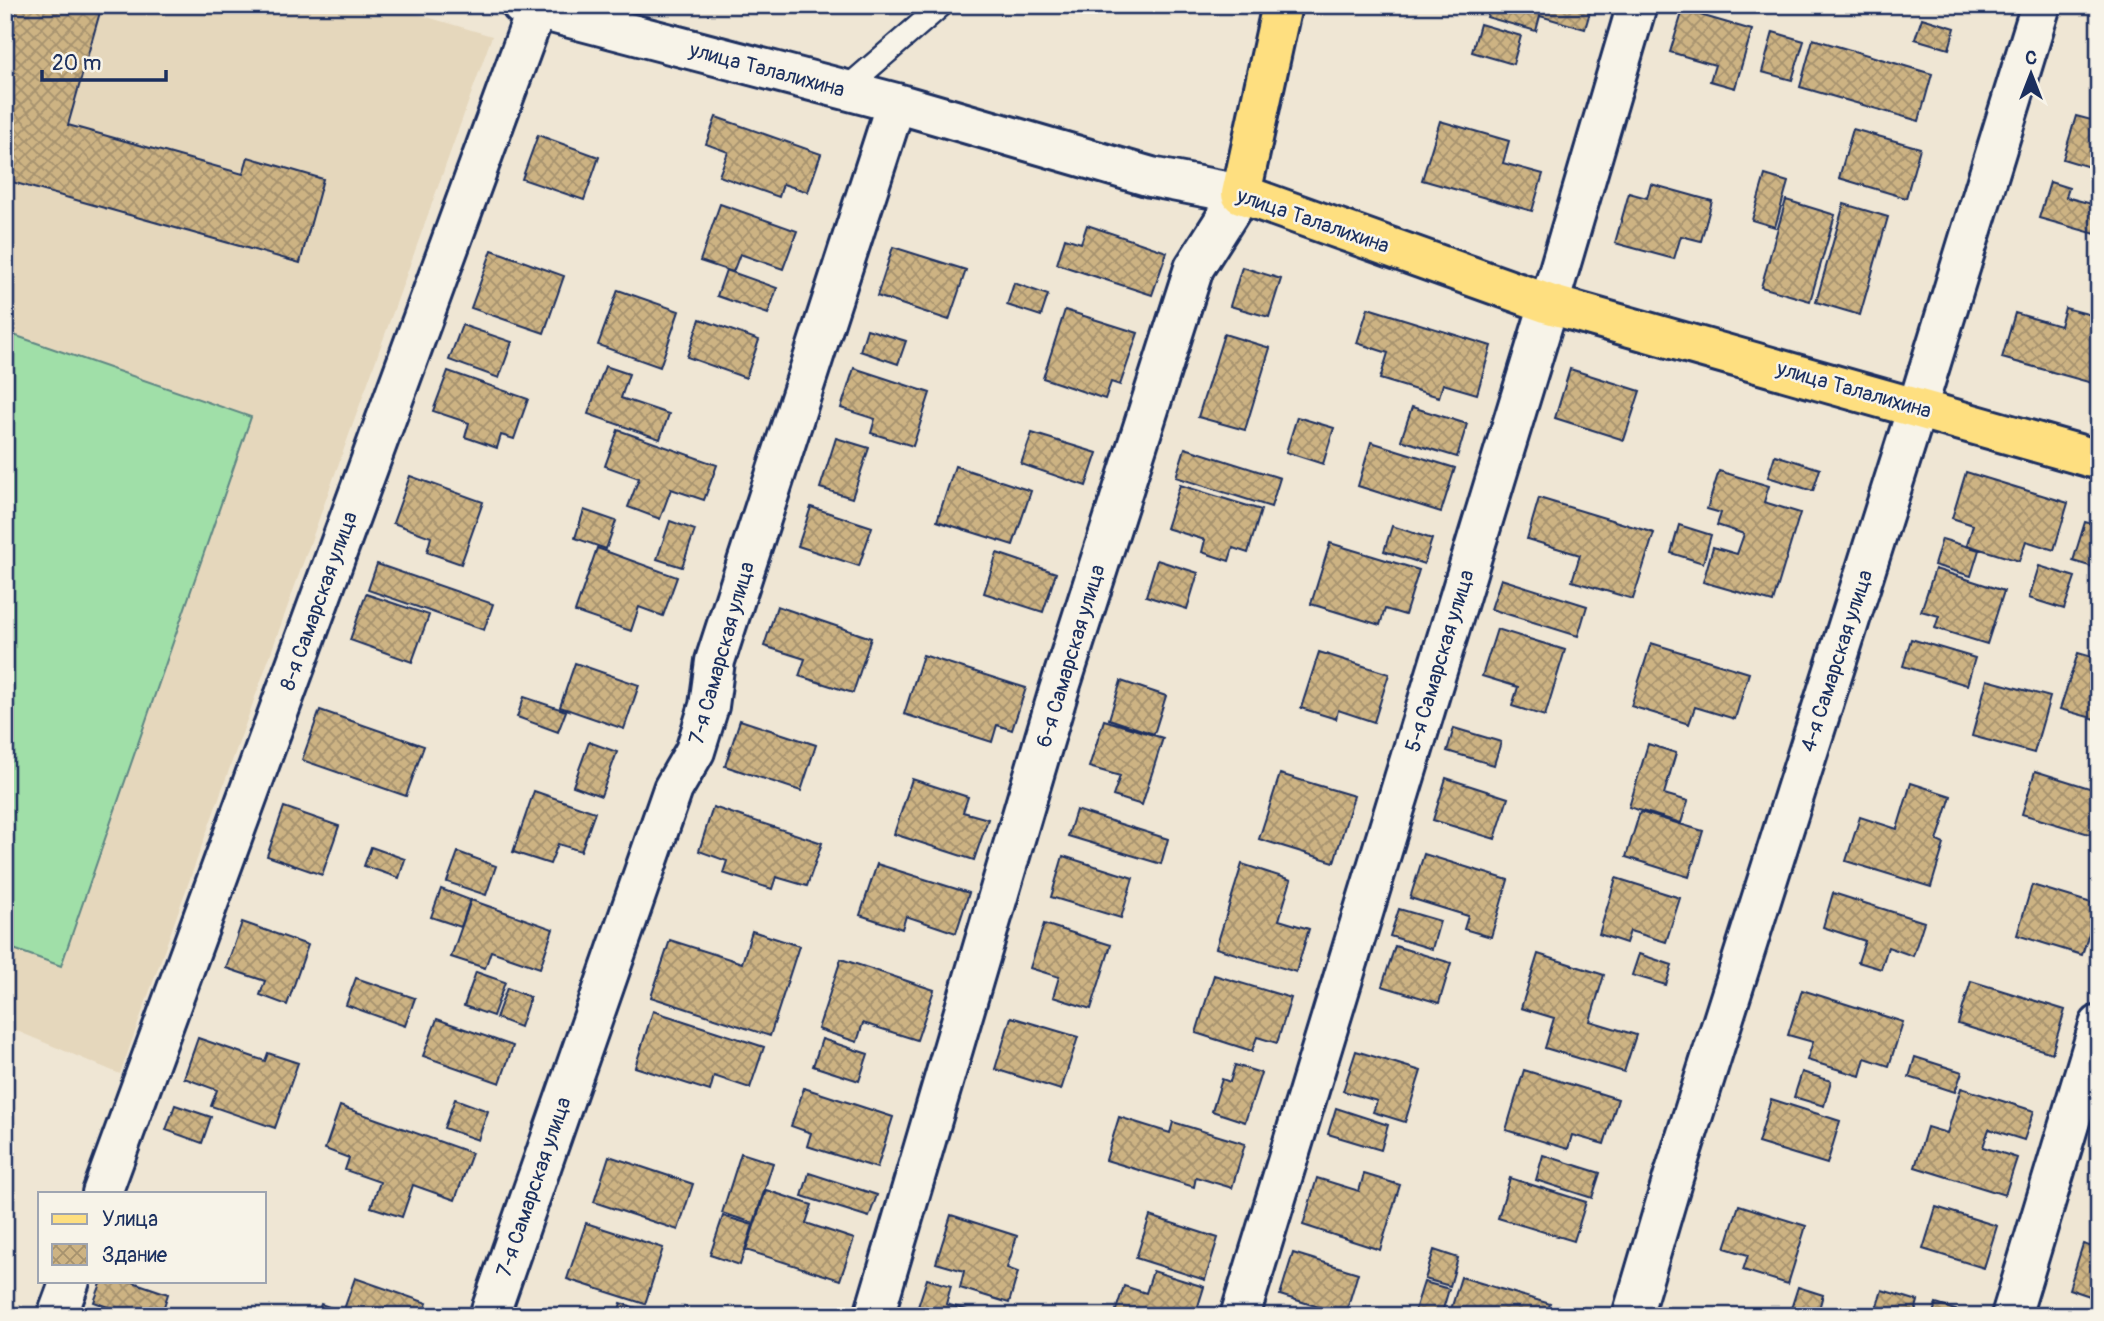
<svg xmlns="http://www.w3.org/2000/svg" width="2104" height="1321" font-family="Pangolin,sans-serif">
  <defs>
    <pattern id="building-cross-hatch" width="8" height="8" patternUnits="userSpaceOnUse" patternTransform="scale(1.75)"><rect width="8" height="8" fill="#cdb383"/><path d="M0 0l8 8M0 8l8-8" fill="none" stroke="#a6926e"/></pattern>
  </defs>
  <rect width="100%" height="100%" fill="#efe6d4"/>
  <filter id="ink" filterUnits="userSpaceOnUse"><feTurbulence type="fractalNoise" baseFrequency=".0143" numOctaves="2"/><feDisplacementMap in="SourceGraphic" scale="14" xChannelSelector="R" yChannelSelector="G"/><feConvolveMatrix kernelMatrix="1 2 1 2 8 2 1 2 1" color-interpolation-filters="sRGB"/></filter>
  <g filter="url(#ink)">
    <path fill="#e5d7bc" d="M5,5H386L492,36L120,1074L5,1026Z"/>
    <path fill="#a0dfa8" stroke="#5e8783" stroke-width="2" d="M5,332L251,417L61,966L5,946Z"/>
    <path fill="url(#building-cross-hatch)" stroke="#1b2f5e" stroke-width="2" d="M5,5H102L68,125L243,174L248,157L323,179L300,263L5,180Z
      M1491,5H1592L1585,29L1540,16L1536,31L1487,17Z
      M1683,10L1752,30L1735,88L1710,81L1715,65L1670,52Z
      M1922,18L1955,28L1949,49L1915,39Z
      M1480,24L1521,36L1513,64L1472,52Z
      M1773,32L1804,41L1792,80L1762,72Z
      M1813,39L1932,74L1919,121L1800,87Z
      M2076,116L2099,122V170L2063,159Z
      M716,117L821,154L808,192L783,184L779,197L719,176L728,152L706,144Z
      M1440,121L1509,141L1503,163L1543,174L1532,211L1422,180Z
      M1853,129L1920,148L1906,198L1839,178Z
      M538,135L599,157L584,200L522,179Z
      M1765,175L1788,182L1775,227L1752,220Z
      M2050,182L2069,188L2066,197L2099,206V235L2039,218Z
      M1651,184L1712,201L1701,241L1681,236L1674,259L1615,243L1629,193L1647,198Z
      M1786,200L1835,215L1810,301L1761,287Z
      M720,204L797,231L783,269L740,254L733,272L700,261Z
      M1844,204L1888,217L1860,315L1816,302Z
      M1087,225L1167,252L1152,295L1057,264L1065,238L1081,243Z
      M893,247L966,270L949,320L877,296Z
      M492,250L564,276L544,333L471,308Z
      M1242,267L1281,279L1269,317L1230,306Z
      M726,270L777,288L768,314L717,296Z
      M1014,283L1048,295L1041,316L1007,305Z
      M618,290L679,311L660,367L598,345Z
      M1368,308L1491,346L1477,394L1443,384L1439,397L1380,379L1388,353L1357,343Z
      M2065,308L2099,317V349L2096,357L2099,358V385L2002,358L2015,313L2060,326Z
      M1065,310L1138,333L1120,385L1111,382L1105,399L1043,378Z
      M700,319L759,340L746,378L687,357Z
      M462,325L512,342L499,378L449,360Z
      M867,329L906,341L898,364L860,351Z
      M1224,334L1270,348L1245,430L1198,417Z
      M605,366L629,374L621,398L669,414L660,439L588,414Z
      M854,368L930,393L913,446L871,433L875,419L841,408Z
      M1570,369L1640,391L1624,440L1555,418Z
      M448,371L528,399L514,439L501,435L497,448L465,437L469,423L433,411Z
      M1412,407L1467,424L1457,457L1401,440Z
      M1297,417L1334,428L1323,464L1286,452Z
      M618,430L717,465L704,500L671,489L660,519L628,507L639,478L605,466Z
      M1032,433L1097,453L1086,486L1021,464Z
      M836,438L869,448L852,498L820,488Z
      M1371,442L1455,468L1441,512L1358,486Z
      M1185,448L1280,478L1271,507L1176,477Z
      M1775,455L1820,469L1813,491L1768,477Z
      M955,466L1031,491L1013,545L937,521Z
      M1719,471L1769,486L1764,502L1800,513L1773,602L1703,582L1713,547L1737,554L1744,534L1717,525L1721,513L1707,509Z
      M1966,472L2068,503L2054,550L2026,541L2019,561L1967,545L1973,525L1952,518Z
      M410,476L483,502L461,564L427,552L431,537L393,523Z
      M1180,485L1261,510L1248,553L1233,548L1229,561L1202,552L1205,540L1166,528Z
      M1539,498L1654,533L1633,599L1572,581L1580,555L1527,539Z
      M811,507L872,527L859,566L798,546Z
      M584,510L616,521L606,549L575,538Z
      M670,521L695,530L682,567L657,559Z
      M2085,522L2099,526V569L2073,561Z
      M1679,525L1711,535L1703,563L1671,553Z
      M1392,526L1432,539L1424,564L1384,551Z
      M1942,539L1979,550L1971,576L1934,565Z
      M1330,543L1419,570L1405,615L1385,609L1380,625L1311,604Z
      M597,548L677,577L663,616L639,607L631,631L575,612Z
      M997,553L1056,573L1043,612L984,593Z
      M1157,560L1198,573L1187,609L1146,596Z
      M377,564L493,604L484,630L368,590Z
      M2039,566L2075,577L2064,609L2029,598Z
      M1935,569L2004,591L1987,644L1935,628L1939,616L1921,611Z
      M1501,579L1587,606L1578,636L1491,609Z
      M366,594L429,615L412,662L350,640Z
      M777,606L871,638L853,693L799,676L805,659L764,646Z
      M1497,629L1565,650L1545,716L1512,706L1518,687L1482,676Z
      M1911,639L1975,658L1967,685L1903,666Z
      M1651,643L1749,673L1735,719L1695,707L1689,724L1631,706Z
      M1319,652L1389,674L1374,722L1338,710L1336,719L1301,708Z
      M2078,653L2099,659V720L2060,709Z
      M923,655L1026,688L1012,730L997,725L992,742L904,714Z
      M575,663L639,685L624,729L560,707Z
      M1987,680L2050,697L2034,753L1972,736Z
      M1121,681L1166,696L1154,734L1109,719Z
      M524,697L566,711L558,732L517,717Z
      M320,710L424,746L406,796L302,760Z
      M740,720L816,745L801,791L725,766Z
      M1104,720L1163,738L1142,805L1113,796L1120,776L1089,767Z
      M1454,728L1501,742L1494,765L1447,751Z
      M589,742L617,752L601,796L573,786Z
      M1648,744L1676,753L1664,794L1688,801L1681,823L1629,807Z
      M2035,771L2099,791V837L2022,814Z
      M1280,774L1354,796L1334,862L1259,839Z
      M1446,778L1508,798L1495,839L1433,820Z
      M912,779L968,797L963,812L988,819L974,860L894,834Z
      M1911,783L1951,796L1937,841L1944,844L1931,887L1846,861L1860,817L1897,829Z
      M534,791L595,812L581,851L558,844L550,864L513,852Z
      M284,807L339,826L322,875L267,856Z
      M713,807L822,843L807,886L776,877L772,889L723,873L727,861L699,851Z
      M1076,810L1168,839L1161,864L1068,836Z
      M1640,812L1703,831L1689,877L1626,857Z
      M371,847L405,859L399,878L364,866Z
      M458,852L496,866L486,895L447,882Z
      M1424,854L1508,880L1491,937L1464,929L1468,916L1410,898Z
      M1063,856L1133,878L1121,918L1051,897Z
      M877,864L969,893L956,933L906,916L902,929L860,915Z
      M1242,864L1291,880L1279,920L1309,929L1296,972L1216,948Z
      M1616,878L1680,898L1666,942L1630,931L1626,943L1599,934Z
      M2032,885L2098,905L2082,955L2017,935Z
      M441,889L470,900L461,927L431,917Z
      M1833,893L1924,922L1913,956L1888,947L1881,969L1858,962L1865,941L1823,927Z
      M471,900L553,929L540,968L491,951L485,968L451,957Z
      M1399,909L1440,921L1432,949L1390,936Z
      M242,922L308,945L287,1005L260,995L265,981L226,968Z
      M1044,924L1111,945L1091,1009L1053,997L1059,977L1030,968Z
      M752,931L799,946L770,1036L651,997L670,940L742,963Z
      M1395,946L1451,963L1439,1003L1382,986Z
      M1538,954L1604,975L1590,1021L1636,1035L1624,1072L1545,1048L1554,1018L1521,1008Z
      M1639,954L1672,965L1666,985L1632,975Z
      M841,959L934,990L917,1040L863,1023L857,1042L818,1029Z
      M476,972L505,982L493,1016L464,1006Z
      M1214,975L1291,998L1277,1043L1257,1037L1252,1051L1196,1033Z
      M356,978L415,998L405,1026L346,1005Z
      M1971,981L2065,1010L2052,1053L1958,1024Z
      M507,988L530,997L520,1027L496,1018Z
      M1802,990L1903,1022L1889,1066L1865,1058L1860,1076L1807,1060L1813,1042L1788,1035Z
      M653,1011L764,1047L750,1088L714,1076L710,1091L635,1067Z
      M1011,1017L1078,1037L1061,1090L995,1069Z
      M437,1019L513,1046L500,1083L423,1056Z
      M198,1038L265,1061L268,1053L298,1063L275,1128L211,1106L217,1090L184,1078Z
      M822,1039L868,1054L859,1081L813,1066Z
      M1356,1051L1421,1071L1405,1122L1373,1112L1377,1101L1343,1091Z
      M1915,1057L1962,1072L1955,1092L1909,1077Z
      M1235,1065L1261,1073L1245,1122L1212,1111L1222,1079L1230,1082Z
      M1524,1070L1618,1099L1604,1144L1572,1135L1568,1149L1506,1130Z
      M1802,1072L1831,1081L1824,1106L1794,1097Z
      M804,1088L893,1117L877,1168L807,1146L811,1133L791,1126Z
      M1961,1088L2034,1111L2024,1140L1989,1129L1983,1147L2017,1158L2005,1195L1915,1167L1927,1127L1947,1133Z
      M455,1099L488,1111L478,1140L444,1128Z
      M1771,1099L1840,1121L1827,1164L1758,1143Z
      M175,1105L211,1117L202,1143L166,1130Z
      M340,1106L472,1153L455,1200L413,1185L402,1217L371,1207L380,1182L345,1170L349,1158L325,1149Z
      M1336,1108L1388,1125L1381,1150L1328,1134Z
      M1119,1117L1170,1133L1173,1122L1245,1144L1232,1188L1196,1177L1194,1187L1106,1160Z
      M741,1153L773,1163L754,1223L722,1213Z
      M1543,1155L1600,1173L1592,1198L1536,1180Z
      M609,1156L693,1184L678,1230L594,1202Z
      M809,1173L877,1195L869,1217L802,1196Z
      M1364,1174L1400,1185L1380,1250L1303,1225L1317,1178L1359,1191Z
      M1510,1178L1586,1202L1574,1241L1498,1218Z
      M766,1190L812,1205L806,1223L854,1239L840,1280L746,1250Z
      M1739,1205L1806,1226L1788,1284L1743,1270L1748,1255L1725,1248Z
      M1936,1207L1997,1226L1984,1268L1923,1249Z
      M951,1215L1017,1236L1007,1268L1018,1272L1009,1303L960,1288L964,1271L936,1263Z
      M723,1216L753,1225L740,1265L710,1255Z
      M1150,1216L1218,1238L1205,1280L1136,1258Z
      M586,1223L663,1248L645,1304L567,1279Z
      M2083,1244L2099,1249V1299L2069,1289Z
      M1434,1250L1458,1258L1450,1286L1425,1279Z
      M1293,1253L1358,1273L1345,1316H1322L1325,1309L1280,1295Z
      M1153,1271L1204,1287L1195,1316H1114L1124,1286L1146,1293Z
      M1461,1277L1550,1304L1546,1316H1449Z
      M355,1278L427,1303L422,1316H317L321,1304L343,1312Z
      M927,1279L951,1286L946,1304L967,1310L965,1316H915Z
      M102,1281H130L168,1294L161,1316H132L94,1302Z
      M1424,1282L1449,1289L1441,1316H1413Z
      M1798,1287L1823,1295L1817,1316H1801L1790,1312Z
      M1882,1290L1918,1301L1914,1316H1874Z
      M621,1303L660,1316H617Z
      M1936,1304L1975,1316H1932Z
      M752,1307L778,1316H749Z"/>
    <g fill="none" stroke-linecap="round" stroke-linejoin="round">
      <g stroke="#1b2f5e" stroke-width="26">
        <path id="service" d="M844,90L942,5"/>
      </g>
      <g stroke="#1b2f5e" stroke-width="44">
        <path id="minor" d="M521,5L896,103L1151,177L1241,194L1194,268L1059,690L874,1316
          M102,1193L536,10
          M57,1316L70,1281
          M489,1316L673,789L695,751L709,706L715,661L896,103
          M1240,1316L1549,304L1637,5
          M1632,1316L1673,1178L1917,408L2041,5
          M2011,1316L2099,1025"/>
      </g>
      <g stroke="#1b2f5e" stroke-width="44">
        <path id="primary" d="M1282,5L1241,194L1549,304L2099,460"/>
      </g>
      <use href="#service" stroke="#f7f3e8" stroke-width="21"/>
      <use href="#minor" stroke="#f7f3e8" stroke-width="38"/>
      <use href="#primary" stroke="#fedf80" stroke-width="38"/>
    </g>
  </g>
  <g text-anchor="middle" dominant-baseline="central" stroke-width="5" stroke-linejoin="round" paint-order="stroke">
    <g font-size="21" fill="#1b2f5e" stroke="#f7f3e8">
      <text transform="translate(767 70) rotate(15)">улица Талалихина</text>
      <text transform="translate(1313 221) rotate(19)">улица Талалихина</text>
      <text transform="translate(1854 390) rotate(16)">улица Талалихина</text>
      <text transform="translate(319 601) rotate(-70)">8-я Самарская улица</text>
      <text transform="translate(722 653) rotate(-74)">7-я Самарская улица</text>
      <text transform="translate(1071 656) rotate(-73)">6-я Самарская улица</text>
      <text transform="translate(1440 661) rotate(-73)">5-я Самарская улица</text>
      <text transform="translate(1837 661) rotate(-72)">4-я Самарская улица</text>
      <text transform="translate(534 1187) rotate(-71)">7-я Самарская улица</text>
    </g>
  </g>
  <rect width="2104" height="1321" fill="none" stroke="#f7f3e8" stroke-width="28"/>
  <rect x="14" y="14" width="2076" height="1293" fill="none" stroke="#1b2f5e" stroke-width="2.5" filter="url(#ink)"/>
  <rect x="38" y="1192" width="228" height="91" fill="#f7f3e8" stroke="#9fa5b1" stroke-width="2"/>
  <rect x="52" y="1214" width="35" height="10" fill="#fedf80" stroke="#9fa5b1" stroke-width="2"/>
  <text x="102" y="1226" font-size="21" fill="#1b2f5e">Улица</text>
  <rect x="52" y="1244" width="35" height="21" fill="url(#building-cross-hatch)" stroke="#9fa5b1" stroke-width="2"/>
  <text x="102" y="1262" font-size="21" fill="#1b2f5e">Здание</text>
  <g transform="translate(2031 74)" stroke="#f7f3e8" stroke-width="5" paint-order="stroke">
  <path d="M0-5L12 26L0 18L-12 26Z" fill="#1b2f5e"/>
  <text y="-10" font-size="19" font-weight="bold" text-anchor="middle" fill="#1b2f5e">С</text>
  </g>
  <path d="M42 70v10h124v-10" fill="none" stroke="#1b2f5e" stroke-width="3.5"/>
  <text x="52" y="70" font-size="21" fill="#1b2f5e" stroke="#f7f3e8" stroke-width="5" paint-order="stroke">20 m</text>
</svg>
